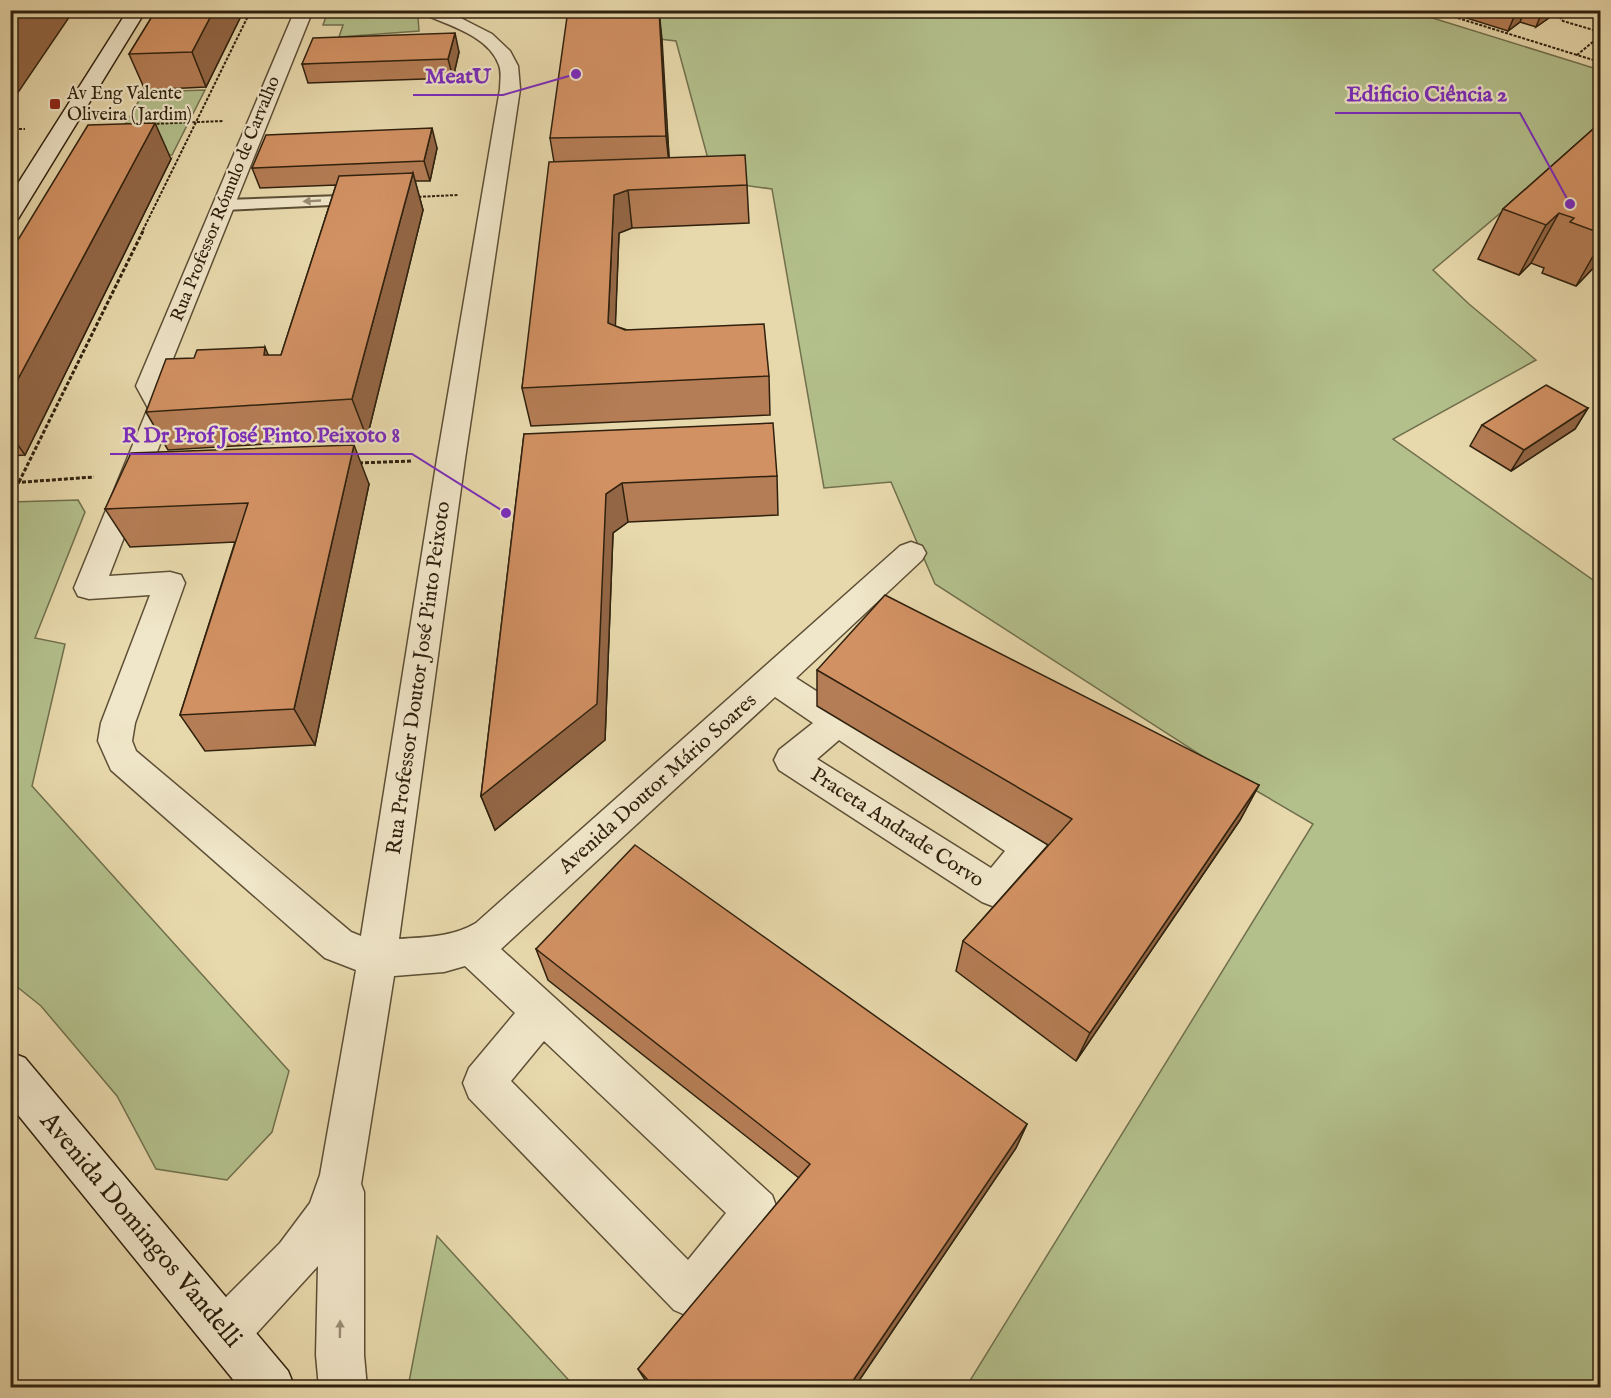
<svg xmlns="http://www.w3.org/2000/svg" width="1611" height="1398" font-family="'IM FELL English',serif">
  <rect width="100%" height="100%" fill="#e8d9ac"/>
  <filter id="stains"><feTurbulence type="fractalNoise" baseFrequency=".00333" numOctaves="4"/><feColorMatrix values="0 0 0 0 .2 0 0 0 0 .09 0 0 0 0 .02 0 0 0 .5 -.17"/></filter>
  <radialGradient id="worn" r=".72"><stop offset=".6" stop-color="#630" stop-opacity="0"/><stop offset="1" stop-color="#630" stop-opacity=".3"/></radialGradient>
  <path fill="#b3c08c" stroke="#71704d" stroke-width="1.5" d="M328,11H402L418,17L419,31L339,37L343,25H323Z
    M618,11H1410L1600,70V129L1433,270L1469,304L1536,360L1393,439L1600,585V1387H966L1313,824L1255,790L935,584L891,482L824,488L772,189L714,181L676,41L625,35Z
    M205,90L172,155L106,157L144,92Z
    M78,500L85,512L35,638L65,644L32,786L289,1071L272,1132L227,1180L156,1169L117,1096L41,1006L11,982V502Z
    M437,1236L575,1387H408Z"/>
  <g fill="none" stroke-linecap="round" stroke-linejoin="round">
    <g stroke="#5d4f36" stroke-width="4">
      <path id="lane" d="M340,196L347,200L342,220L334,225L326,220L331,205L224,210L216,205L224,200Z"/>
    </g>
    <g stroke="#5d4f36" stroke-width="3">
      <path id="street" d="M295,10H313L162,386L174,408L109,576L170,572L181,575L185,583L135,723L132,741L136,751L351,932L361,936L437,459L500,89C500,81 502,73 499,65C489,36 448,25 423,14L420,10H445L492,34L510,51L518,66L520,89L465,459L399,939C427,937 452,937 476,923L900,546L911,542L922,546L926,553L922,560L796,678L1043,837L1048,848L1043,859L1008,902L995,907L982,902L779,770L774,760L779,750L813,723L775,697L501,949L772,1195L778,1211L772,1227L706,1310L690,1317L674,1310L469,1098L463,1083L469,1068L515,1013L465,966L444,972L394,976L361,1184L364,1192V1355L367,1388H319L316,1355L318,1266L243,1348L226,1354L209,1348L203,1331L209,1314L280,1243L310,1203L320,1175L356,970L325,958L111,770L98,741L101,723L150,595L89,599L78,596L74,588L148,408L136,386ZM839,740L1005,851L991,868L817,759ZM544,1041L726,1213L688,1260L511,1081Z"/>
    </g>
    <g stroke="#2f210e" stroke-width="3">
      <path id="secondary" d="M128,10H146L21,214L18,219L10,221V196Z
        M10,1052L25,1058L288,1371L295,1388H240L10,1105Z"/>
    </g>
    <path stroke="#2f210e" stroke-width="2" stroke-dasharray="3 1.5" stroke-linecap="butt" d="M1432,10L1577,55
      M1553,10L1563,21L1600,32
      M1600,36L1577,55L1600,62
      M152,124L223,121
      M10,129H25
      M414,197L458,195
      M143,230L251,10"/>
    <path stroke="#2f210e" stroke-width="3" stroke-dasharray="4 2" stroke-linecap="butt" d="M359,463L411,461
      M19,482L144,229
      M10,483L94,477"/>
    <use href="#lane" fill="#f0e6c9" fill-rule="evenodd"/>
    <use href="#street" fill="#f0e6c9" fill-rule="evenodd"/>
    <use href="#secondary" fill="#f0e6c9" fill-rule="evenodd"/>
  </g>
  <path fill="#b57d55" stroke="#2f210e" stroke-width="1.5" d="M10,10L15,97H10Z
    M156,10H244L206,87L145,90L129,54Z
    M659,10L669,158L747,185L749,223L632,228L619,233L615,326L769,376L770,415L531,426L522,388L554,162L550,138Z
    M1441,10H1555L1553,15L1536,27L1520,22L1508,31Z
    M459,52L453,78L308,83L302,64Z
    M1600,123V261L1576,286L1542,273L1544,268L1531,263L1519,275L1478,259L1503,209Z
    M437,148L430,181H415L423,210L367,438L168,450L146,412L281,355L336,185L260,188L252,168Z
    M171,159L25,455L10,456V253Z
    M1588,408L1575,429L1511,471L1470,446L1482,425Z
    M524,434L777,476L778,515L628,522L613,533L605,740L495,830L481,796Z
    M369,484L315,745L205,751L180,715L235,542L130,547L105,509Z
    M817,670L1259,785L1240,820L1076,1061L956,971L963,941L1048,845L817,706Z
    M536,949L1027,1124L1016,1148L854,1388H652L647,1383L638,1369L799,1178L548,980Z"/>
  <path fill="#936645" stroke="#2f210e" stroke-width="1.5" d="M19,10H74L15,97L10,89V22Z
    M214,10H244L206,87L192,52Z
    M659,10L662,39L670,173L666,136Z
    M1517,10H1525L1520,22L1508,31Z
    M1543,10H1555L1553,15L1536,27Z
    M455,33L459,52L453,78L448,59Z
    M155,123L171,159L25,455L10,434V394Z
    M432,128L437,148L430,181L424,161Z
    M413,173L423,210L367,438L352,399Z
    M628,190L632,228L619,233L614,362L608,323L614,195Z
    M1559,213L1531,263L1519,275L1546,225Z
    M1600,244V261L1576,286Z
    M265,347L281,386L264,355Z
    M1588,408L1575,429L1511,471L1524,450Z
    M354,445L369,484L315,745L294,709Z
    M622,483L628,522L613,533L605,740L495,830L481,796L606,494Z
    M1259,785L1240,820L1076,1061L1090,1033Z
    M1027,1124L1016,1148L854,1388H848Z"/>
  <path fill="#d29163" stroke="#2f210e" stroke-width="1.5" d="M10,10H19L10,22Z
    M156,10H214L192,52L129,54Z
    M568,10H659L666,136L550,138Z
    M455,33L448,59L302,64L313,38Z
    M155,123L10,394V253L88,125Z
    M1600,123V233L1570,222L1574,218L1559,213L1546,225L1503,209Z
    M432,128L424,161L252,168L266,135Z
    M745,155L747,185L628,190L614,195L608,323L625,330L764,324L769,376L522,388L549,162Z
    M413,173L352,399L146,412L166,359L194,358L197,350L265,347L264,355H281L339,176Z
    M1546,385L1588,408L1524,450L1482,425Z
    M773,423L777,476L622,483L606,494L597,704L481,796L524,434Z
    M354,445L294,709L180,715L248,503L105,509L131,453Z
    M885,595L1259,785L1090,1033L963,941L1072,819L817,670Z
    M635,845L1027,1124L848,1388H655L638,1369L810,1164L536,949Z"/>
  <defs><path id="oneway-solid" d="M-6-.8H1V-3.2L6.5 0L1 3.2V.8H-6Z" transform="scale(1.5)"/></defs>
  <g fill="#998d75">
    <use href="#oneway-solid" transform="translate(312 201) rotate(177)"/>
    <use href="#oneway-solid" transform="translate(340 1329) rotate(-89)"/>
  </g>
  <rect fill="#8f2418" stroke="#f0e6c9" stroke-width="2" x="49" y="98" width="12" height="12" rx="3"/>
  <g text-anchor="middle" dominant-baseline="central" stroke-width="4.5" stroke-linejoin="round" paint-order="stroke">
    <g font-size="18" fill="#2f210e" stroke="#f0e6c9" text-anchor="start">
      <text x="67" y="94">Av Eng Valente<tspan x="67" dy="21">Oliveira (Jardim)</tspan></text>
    </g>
    <g font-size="18" fill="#2f210e" stroke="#f0e6c9">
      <text transform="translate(226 199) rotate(-68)">Rua Professor Rómulo de Carvalho</text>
    </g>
    <g font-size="21" fill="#2f210e" stroke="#f0e6c9">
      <text transform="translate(419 678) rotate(-82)">Rua Professor Doutor José Pinto Peixoto</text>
      <text transform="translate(658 784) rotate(-42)">Avenida Doutor Mário Soares</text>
      <text transform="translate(897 828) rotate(33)">Praceta Andrade Corvo</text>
    </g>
    <g font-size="26" fill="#2f210e" stroke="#f0e6c9">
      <text transform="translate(141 1230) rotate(50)">Avenida Domingos Vandelli</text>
    </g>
  </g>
  <path fill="none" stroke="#7b2cbf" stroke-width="2" d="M576 74L503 95H413M1570 204L1520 113H1335M506 513L412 454H110"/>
  <g fill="#7b2cbf" stroke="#f0e6c9" stroke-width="2">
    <circle cx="576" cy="74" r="6"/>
    <circle cx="1570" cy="204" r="6"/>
    <circle cx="506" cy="513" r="6"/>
  </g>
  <g font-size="22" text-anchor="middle" font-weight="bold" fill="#7b2cbf" stroke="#f0e6c9" stroke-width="4.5" stroke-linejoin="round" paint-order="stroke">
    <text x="458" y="83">MeatU</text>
    <text x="1427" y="101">Edificio Ciência 2</text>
    <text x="261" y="442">R Dr Prof José Pinto Peixoto 8</text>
  </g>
  <rect width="1611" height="1398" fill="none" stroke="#e8d9ac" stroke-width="36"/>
  <rect x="12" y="12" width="1587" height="1374" fill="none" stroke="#2f210e" stroke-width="3"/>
  <rect x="18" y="18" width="1575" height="1362" fill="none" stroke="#2f210e" stroke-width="1.5"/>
  <rect width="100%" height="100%" filter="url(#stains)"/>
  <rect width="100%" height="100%" fill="url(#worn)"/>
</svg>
